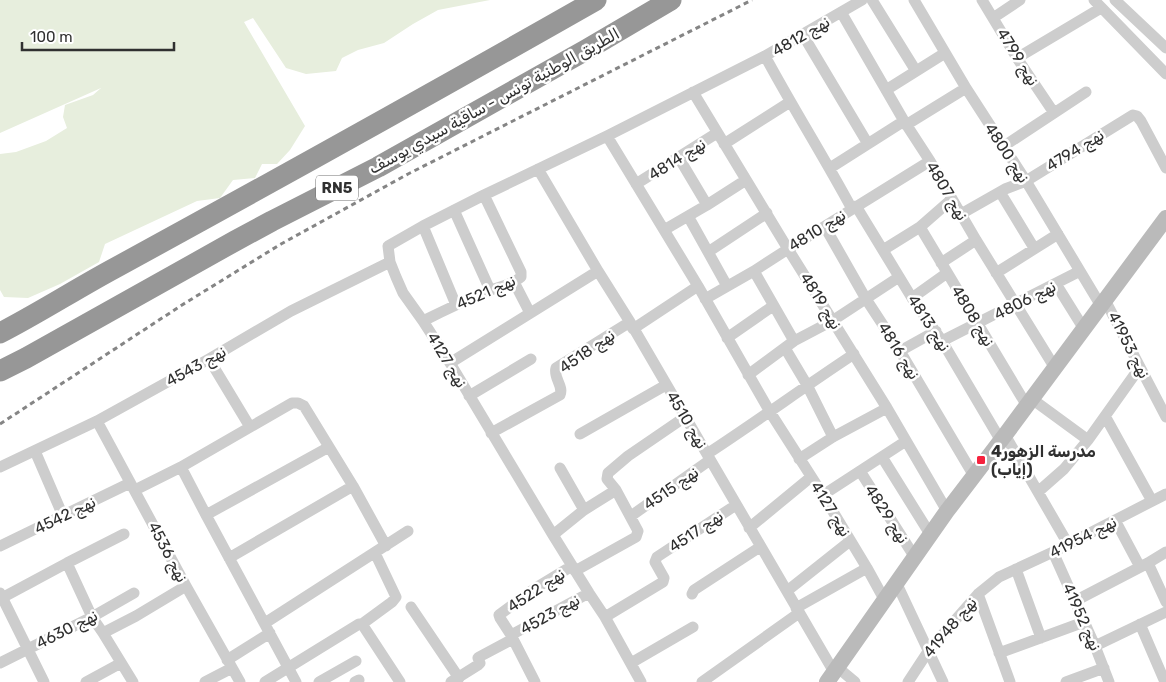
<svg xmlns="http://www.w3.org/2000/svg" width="1166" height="682" font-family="Rubik,'Noto Sans Arabic',sans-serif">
  <rect width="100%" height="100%" fill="#fff"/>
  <path fill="#e7eedd" d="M0,0H490L438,10L413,24L384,43L358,50L342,58L336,71L306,74L286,68L253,18L244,22L305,126L290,150L277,164H262L255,178L233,180L220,198L197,201L105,244L99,262L60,284L28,298L4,297L0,290V154L16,152L46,141L67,128L63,117L65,105L93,95L101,88L0,133Z"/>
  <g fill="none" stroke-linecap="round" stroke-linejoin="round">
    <path stroke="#cdcdcd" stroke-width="11" d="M872,0L916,71
      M914,0L966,88L1026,181L1101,306
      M982,0L1017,58L1054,113
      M1094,0L1166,74
      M1115,0L1166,48
      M841,12L904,121L930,161L976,240L1055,368
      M993,18L1020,0
      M803,35L868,144
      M765,56C793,108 824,157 852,209
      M1017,58L1101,8
      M886,90L945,53
      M693,92L788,249L887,408L947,511
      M906,125L966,88
      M607,136L698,286L770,412L823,495L867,568L884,599
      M724,144L790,102
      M1004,146L1086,92
      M830,168L904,121
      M538,169L598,271L630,322L834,672
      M636,184L717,133
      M1000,192L1034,248
      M707,205L746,180
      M856,206L912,298L942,341L1001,441
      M454,210L490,290
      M961,214L1005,189L1026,181L1133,115L1137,116L1141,121L1166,168
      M688,216L727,286
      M423,226L456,305
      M825,227L866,299L900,351L974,476
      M920,227L1027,406
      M664,230L707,205L679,158
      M883,250L920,227L952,199
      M708,252L767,213
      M941,263L976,240
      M754,271L794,341
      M996,273L1058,234
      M514,282L530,313
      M1056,284L1084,329
      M912,298L947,273
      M705,299L754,271L788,249L930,161
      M1105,300L1166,417
      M423,321C445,310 466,300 488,291C499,287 512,285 521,277V272L484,195
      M633,329L698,286
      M727,338L773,306
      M942,341L1080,271
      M785,348L807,385L833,437
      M900,351L936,331
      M209,359L250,427
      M450,363L598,271
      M748,375L794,341L832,321L899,277
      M469,396L531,359
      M1032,399L1088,440
      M1105,416L1152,501
      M97,421L186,586L240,682
      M491,433L560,395C564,386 553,378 556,368L630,322
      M580,434L666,385
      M1005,435L1068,544
      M35,451L63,516
      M707,454C756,422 804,387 854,354
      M882,457L930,534
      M799,459L833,437L887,408
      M0,467L97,421L209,359L291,311L390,262
      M181,467L206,515L296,682
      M560,468L584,510
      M860,471L914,556
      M135,490L181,467L292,403H298L304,406L353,486L386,546
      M1039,491L1064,469L1088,440L1140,367
      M823,495L906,441
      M206,515L329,447
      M631,516L710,460
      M1115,520L1140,567
      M749,528L811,477
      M553,535L584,510L616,490
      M0,546L130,483
      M1053,552L1095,646L1109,682
      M229,558L353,486
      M67,563L92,617L103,633L133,682
      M1148,563L1166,602
      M1016,569L1041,638
      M575,571L636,537L638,531L616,490L607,479L608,473L628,456L685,417
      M896,582L943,682
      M787,591L850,541
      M0,593L44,682
      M692,594L694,590L760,547
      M978,594L1010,682
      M0,599L67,563L124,534
      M1075,601L1148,563L1166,552
      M411,607L459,678
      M796,608L867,568
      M605,617L663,582L664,578L655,562L657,557L736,505
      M265,623L408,531
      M362,624L392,602L396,597L375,553
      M1140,624L1165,682
      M103,633L136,616L186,586
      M511,635L589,593
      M1095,646L1166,612
      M999,653L1084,622
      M227,660L270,633
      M0,663L92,617L134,593
      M631,663L693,627
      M837,667L855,682
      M86,682L121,663
      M205,682L232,668
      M265,682L359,624H362L400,682
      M319,682L356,661
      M355,682L359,680
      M451,682L478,665L480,663L478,658L479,657L513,639
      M535,682L511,635L500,618L499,615L534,589L572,566
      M641,682L605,617L589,593L553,535L450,363L423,321L403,293L396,277L390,262L388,246L423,226L484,195L607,136L765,56L862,0
      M702,682L799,613
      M908,682L929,650L978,594L999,577L1053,552L1166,494
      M1066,682L1104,668"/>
    <path stroke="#bababa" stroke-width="16" d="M827,682L947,511L1005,435L1166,218"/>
    <path stroke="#979797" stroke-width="21" d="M0,333C39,313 76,289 115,268C276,180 436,91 596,0
      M0,371L26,358L235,241L272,221L378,167L586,50L671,0"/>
    <path stroke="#858585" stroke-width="3" stroke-dasharray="5 4" stroke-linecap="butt" d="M0,424L182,305L281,244L408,174L752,0"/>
  </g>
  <rect fill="#f6233e" stroke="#fff" stroke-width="2" x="976" y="455" width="10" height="10" rx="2.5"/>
  <g text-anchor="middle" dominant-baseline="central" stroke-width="5" stroke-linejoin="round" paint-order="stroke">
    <rect fill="#fff" stroke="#6e6e6e" stroke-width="1" x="316" y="175.5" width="42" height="25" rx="4"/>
    <g font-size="15" font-weight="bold" fill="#303030">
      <text x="337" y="188">RN5</text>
    </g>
    <g font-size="16" fill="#303030" stroke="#fff">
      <text transform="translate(801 36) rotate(-30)">نهج 4812</text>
      <text transform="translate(1018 57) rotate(58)">نهج 4799</text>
      <text transform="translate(494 101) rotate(-29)">الطريق الوطنية تونس - ساقية سيدي يوسف</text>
      <text transform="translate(1075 150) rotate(-32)">نهج 4794</text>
      <text transform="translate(1007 153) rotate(57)">نهج 4800</text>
      <text transform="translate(677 159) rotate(-32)">نهج 4814</text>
      <text transform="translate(947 191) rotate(59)">نهج 4807</text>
      <text transform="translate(817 230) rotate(-32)">نهج 4810</text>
      <text transform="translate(486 292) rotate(-24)">نهج 4521</text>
      <text transform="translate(1025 300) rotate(-27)">نهج 4806</text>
      <text transform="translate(821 301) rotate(58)">نهج 4819</text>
      <text transform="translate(973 316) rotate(59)">نهج 4808</text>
      <text transform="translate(929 323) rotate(57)">نهج 4813</text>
      <text transform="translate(1129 345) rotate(63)">نهج 41953</text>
      <text transform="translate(587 351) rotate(-35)">نهج 4518</text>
      <text transform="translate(899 351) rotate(58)">نهج 4816</text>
      <text transform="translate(447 360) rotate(59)">نهج 4127</text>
      <text transform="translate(196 366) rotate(-29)">نهج 4543</text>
      <text transform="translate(687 420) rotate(59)">نهج 4510</text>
      <text transform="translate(671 488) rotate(-35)">نهج 4515</text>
      <text transform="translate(831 509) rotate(58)">نهج 4127</text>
      <text transform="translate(887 514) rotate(57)">نهج 4829</text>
      <text transform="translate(65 515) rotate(-26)">نهج 4542</text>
      <text transform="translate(696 531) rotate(-34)">نهج 4517</text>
      <text transform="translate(1083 537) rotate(-27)">نهج 41954</text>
      <text transform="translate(168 552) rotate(62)">نهج 4536</text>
      <text transform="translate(536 590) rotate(-34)">نهج 4522</text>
      <text transform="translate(550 614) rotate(-29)">نهج 4523</text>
      <text transform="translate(1082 617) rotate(66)">نهج 41952</text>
      <text transform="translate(950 627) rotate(-50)">نهج 41948</text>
      <text transform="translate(67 629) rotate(-27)">نهج 4630</text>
    </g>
    <g font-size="16" font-weight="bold" fill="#303030" stroke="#fff" text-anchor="start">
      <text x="991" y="451">مدرسة الزهور4<tspan x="991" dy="18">(إياب)</tspan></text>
    </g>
  </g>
  <path d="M22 42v8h152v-8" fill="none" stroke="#303030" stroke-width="2.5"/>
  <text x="30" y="42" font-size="15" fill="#303030" stroke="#ffffff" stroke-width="4" paint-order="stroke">100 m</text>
</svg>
